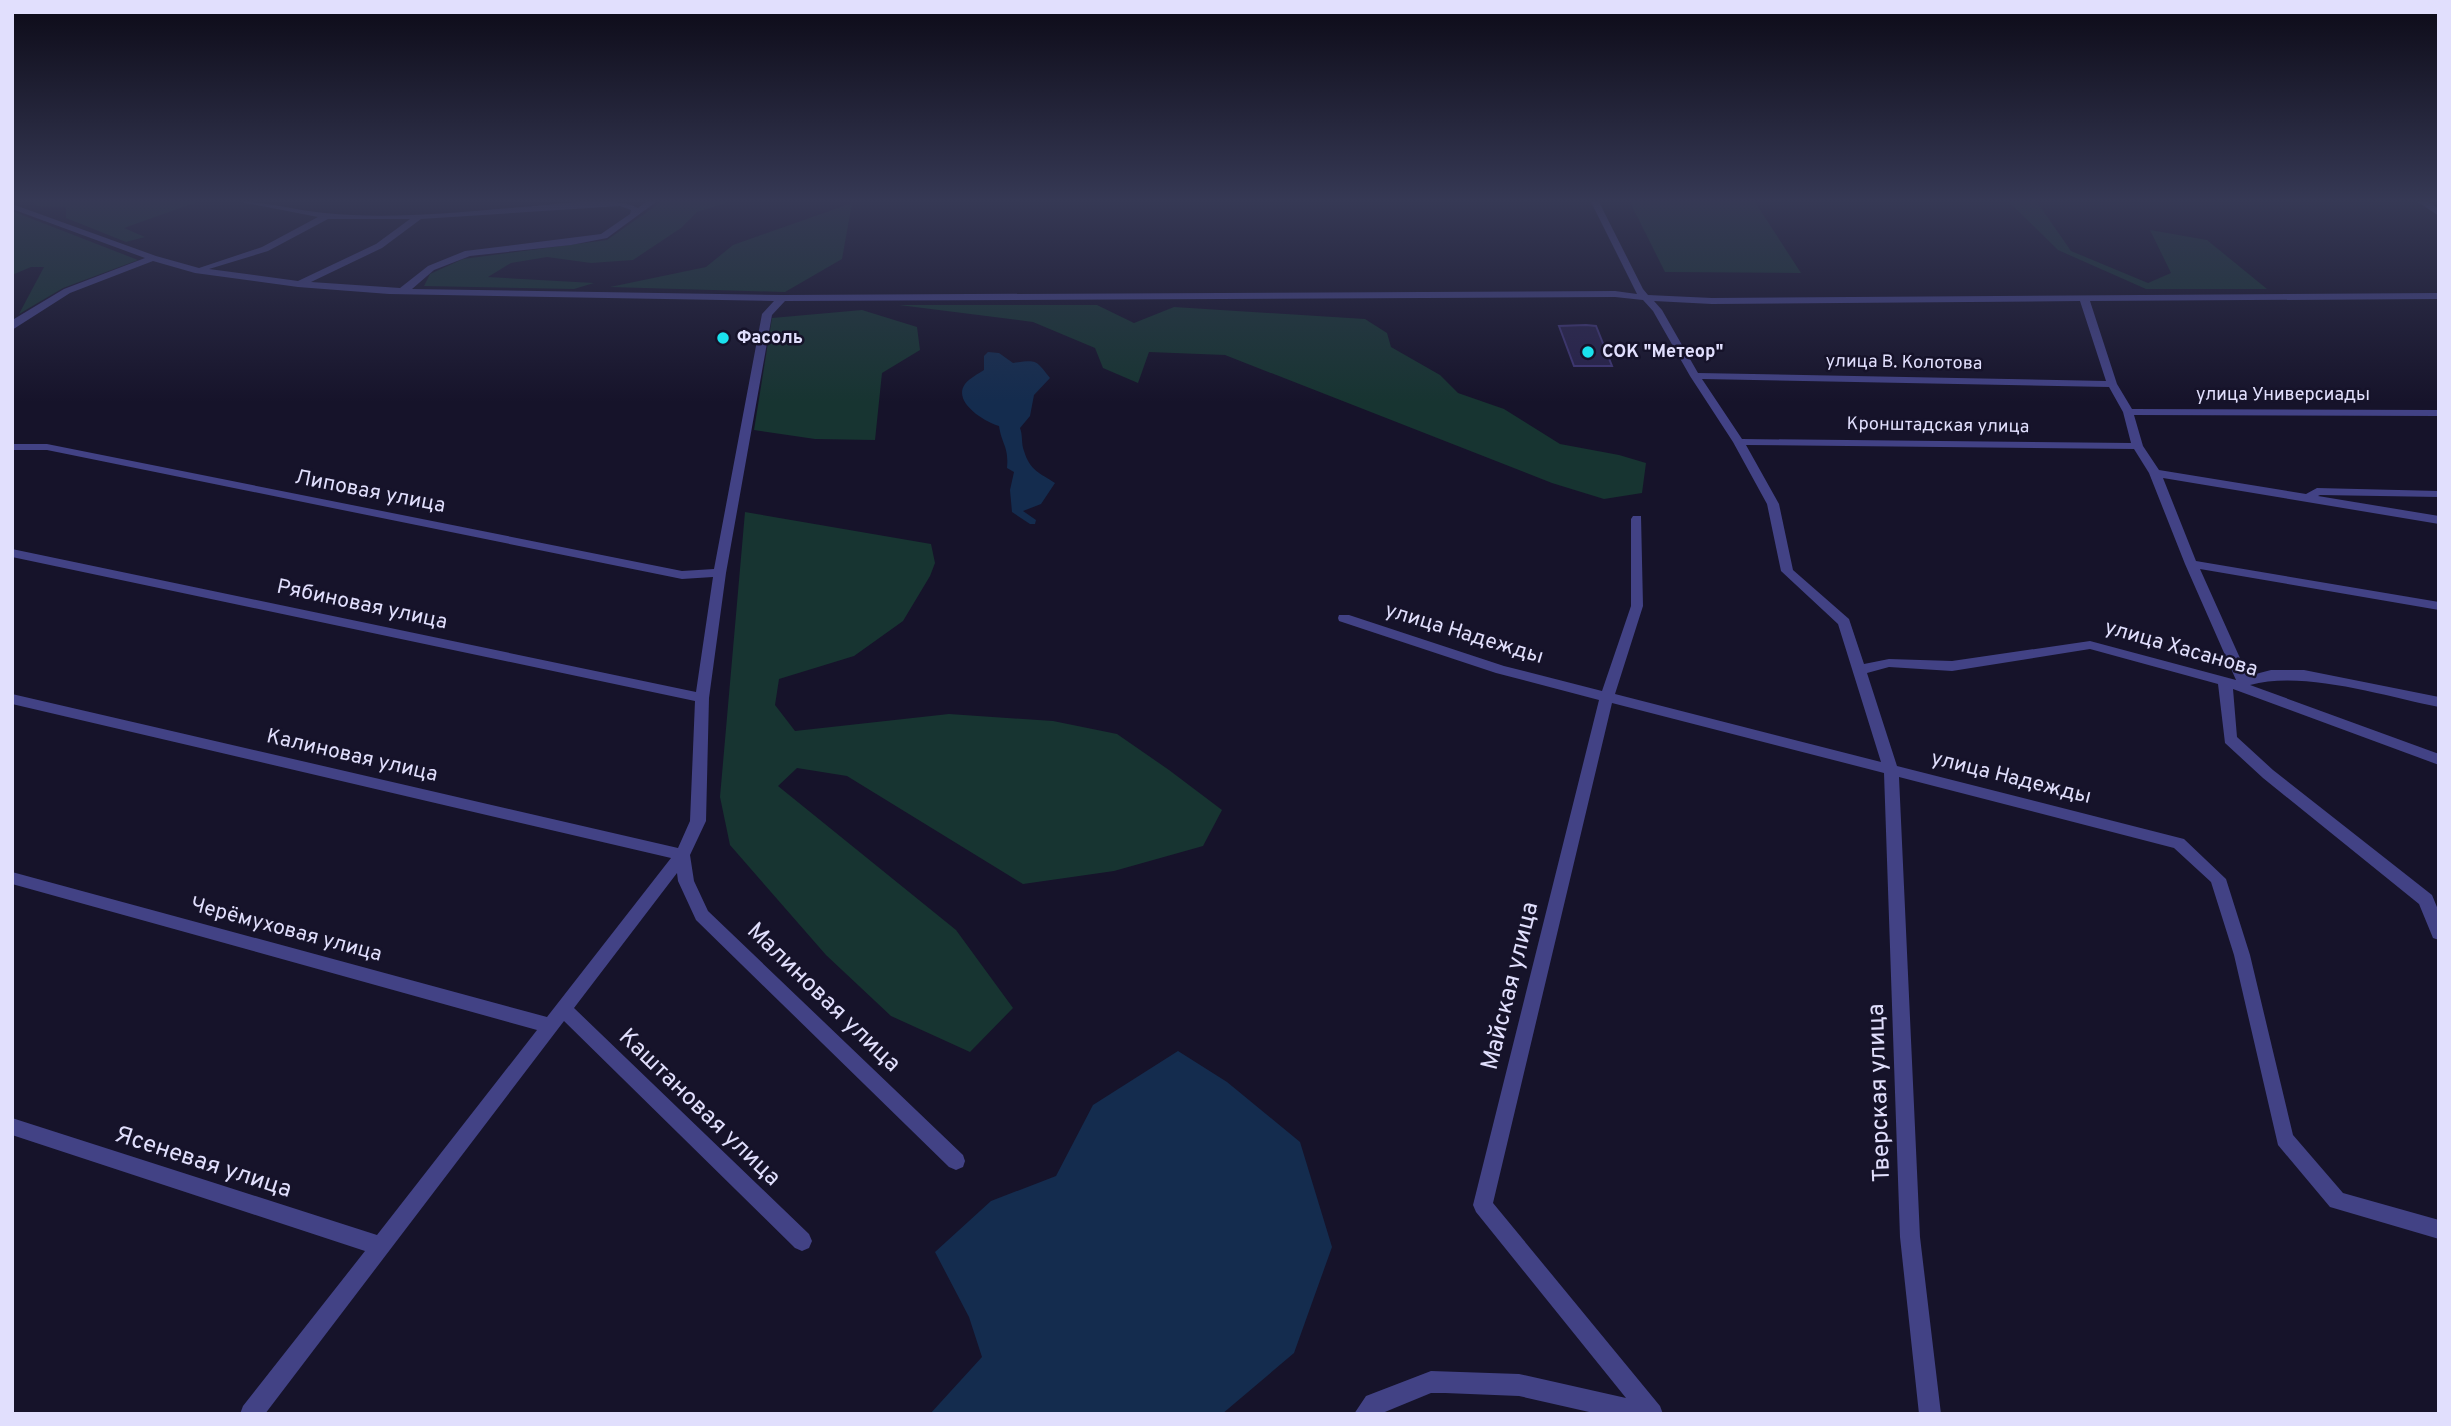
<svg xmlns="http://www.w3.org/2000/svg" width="2451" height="1426" font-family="Overpass,sans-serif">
  <rect width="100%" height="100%" fill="#16132a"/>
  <path fill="#173431" d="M197,202L124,228L145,237L126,242L66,218V207L36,206L33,202Z
    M661,202H729L697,212L681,228L633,260L591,263L547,257L511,263L488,277L594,283L574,289L424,286L430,274L463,259L607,240Z
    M1755,202L1801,273L1665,272L1630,202Z
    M2037,202L2071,251L2148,283L2171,273L2150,230L2207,240L2267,289H2146L2058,250L2009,202Z
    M852,203L842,259L785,292L610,287L706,267L733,245Z
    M12,211L138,260L63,288L19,314L44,267H31L12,275Z
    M899,305H1097L1134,323L1174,307L1365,319L1387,333L1391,347L1440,375L1458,393L1504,409L1560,444L1619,455L1646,463L1642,493L1604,499L1552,483L1225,355L1149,352L1138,383L1103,368L1095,348L1033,322Z
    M862,310L917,327L920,350L882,373L875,440L815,439L754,430L772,318Z
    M745,512L931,544L935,563L930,576L903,621L854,656L779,679L775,705L795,731L949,714L1053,721L1117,734L1169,770L1222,810L1203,846L1114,871L1023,884L847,776L797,768L778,786L956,930L1013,1008L970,1052L891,1016L826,955L730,845L720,797Z"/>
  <path fill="#142c4e" d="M988,352L999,353L1013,363C1037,360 1035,359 1050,378L1034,395L1030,416L1020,428C1023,436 1021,443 1024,451C1030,471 1040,473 1055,483L1041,504L1023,511L1036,520L1035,524H1030L1012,512L1010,490L1014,472L1007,468C1009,447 1002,445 999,426C985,422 952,402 965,384C970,378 978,374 984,370V356Z
    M1178,1051L1227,1082L1300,1142L1332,1247L1294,1353L1222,1414H930L982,1357L969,1317L935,1252L991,1201L1056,1176L1093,1105Z"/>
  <path fill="#27214a" stroke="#3e3574" stroke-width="2" d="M1586,325L1596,326L1612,366H1574L1559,326Z"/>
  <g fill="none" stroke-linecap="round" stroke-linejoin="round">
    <path fill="#424285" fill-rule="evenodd" d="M241,202C270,202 297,211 325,213C389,220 459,212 522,207C552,205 614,195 638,208L646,202H656L607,238L571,245L470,256L434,270L412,289L782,295L1615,291L1637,294L1591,202H1599L1643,289L1648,295L1712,298L2439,293V299L2090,301L2117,384L2132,409L2439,410V416L2134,415L2143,446L2159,470L2306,494L2317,488L2439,491V497L2320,495L2318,496L2439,516V524L2163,478L2196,561L2439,602V610L2200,569L2248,676L2271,670H2304L2439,697V707C2384,696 2303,670 2250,685L2439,754V765L2233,689L2237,737L2273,770L2432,895L2439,912V940L2433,938L2419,904L2263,778L2225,743L2218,684L2090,649L1952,671L1889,667L1867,673L1897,766L2184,839L2226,879L2250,955L2293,1135L2343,1193L2439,1220V1239L2330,1207L2278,1145L2234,955L2211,882L2174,848L1899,777L1920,1237L1941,1414H1919L1900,1237L1884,773L1612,703L1493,1203L1660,1406L1663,1414H1598L1519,1396L1445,1393H1431L1380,1414H1354L1366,1396L1431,1371L1519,1374L1626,1398L1476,1212L1473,1205L1599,700L1496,673L1339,621L1338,618L1339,615H1349L1504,666L1602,691L1631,606V519L1633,516H1641L1643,606L1615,694L1881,762L1838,624L1781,571L1767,504L1733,442L1690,376L1653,311L1643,300L1615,297L785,301L772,315L726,573L709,698L706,821L690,855L694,881L708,911L963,1155L965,1161L963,1167L956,1170L949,1167L696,920L678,881L677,873L574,1008L809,1234L812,1241L809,1248L802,1251L795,1248L564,1021L265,1414H240L243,1406L365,1251L12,1135V1118L377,1235L537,1030L12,884V872L547,1017L671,858L12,704V694L678,848L690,821L695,701L12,557V549L696,692L713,577L682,579L47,450H12V444H47L682,571L714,569L762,314L774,301L389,294L298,287L195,273L153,261L70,293L12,330L14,319L64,289L145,258L12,209V204L156,256L199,268L262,247L318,217ZM620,206L631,210L630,214L601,234L465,251L428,266L400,288L311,282L382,248L421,219ZM328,219H410L376,244L298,281L209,269L268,251ZM1654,301L1712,304L2080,301L2106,381L1698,373L1662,310ZM1702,379L2109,387L2123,412L2131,443L1742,439ZM1746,445L2134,449L2149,473L2185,564L2236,680L2090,641L1952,661L1889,659L1864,664L1849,619L1793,570L1779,504Z
      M2418,202H2429L2439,209V216Z"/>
  </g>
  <linearGradient id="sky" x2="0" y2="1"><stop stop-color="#0c0a17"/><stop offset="0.5" stop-color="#363955"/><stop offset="1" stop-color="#363955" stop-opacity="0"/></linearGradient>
  <rect width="2451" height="402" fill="url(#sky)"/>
  <g fill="#1ae2ee" stroke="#16132a" stroke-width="2.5">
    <circle cx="723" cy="338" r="7"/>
    <circle cx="1588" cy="352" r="7"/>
  </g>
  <g text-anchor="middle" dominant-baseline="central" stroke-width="5" stroke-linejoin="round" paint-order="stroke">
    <g font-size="18" font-weight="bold" fill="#e1dffd" stroke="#16132a" text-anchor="start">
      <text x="737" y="338">Фасоль</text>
      <text x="1602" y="352">СОК "Метеор"</text>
    </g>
    <g font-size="18" fill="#e1dffd" stroke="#16132a">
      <text transform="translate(1904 363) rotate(1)">улица В. Колотова</text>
      <text x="2283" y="395">улица Универсиады</text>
      <text transform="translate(1938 426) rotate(1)">Кронштадская улица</text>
    </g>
    <g font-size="21" fill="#e1dffd" stroke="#16132a">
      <text transform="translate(370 492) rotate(11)">Липовая улица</text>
      <text transform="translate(362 605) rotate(12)">Рябиновая улица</text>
      <text transform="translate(1464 634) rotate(17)">улица Надежды</text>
      <text transform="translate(2181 649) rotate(16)">улица Хасанова</text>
      <text transform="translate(352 756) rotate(13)">Калиновая улица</text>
      <text transform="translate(2011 778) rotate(14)">улица Надежды</text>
      <text transform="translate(286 930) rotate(15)">Черёмуховая улица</text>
    </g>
    <g font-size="24" fill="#e1dffd" stroke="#16132a">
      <text transform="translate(1511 986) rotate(-76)">Майская улица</text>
      <text transform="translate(823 998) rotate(44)">Малиновая улица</text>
      <text transform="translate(1880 1093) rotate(-92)">Тверская улица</text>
      <text transform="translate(699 1108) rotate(44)">Каштановая улица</text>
      <text transform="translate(203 1163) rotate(18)">Ясеневая улица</text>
    </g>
  </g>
  <rect width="2451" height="1426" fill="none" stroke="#e1dffd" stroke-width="28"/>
</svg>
